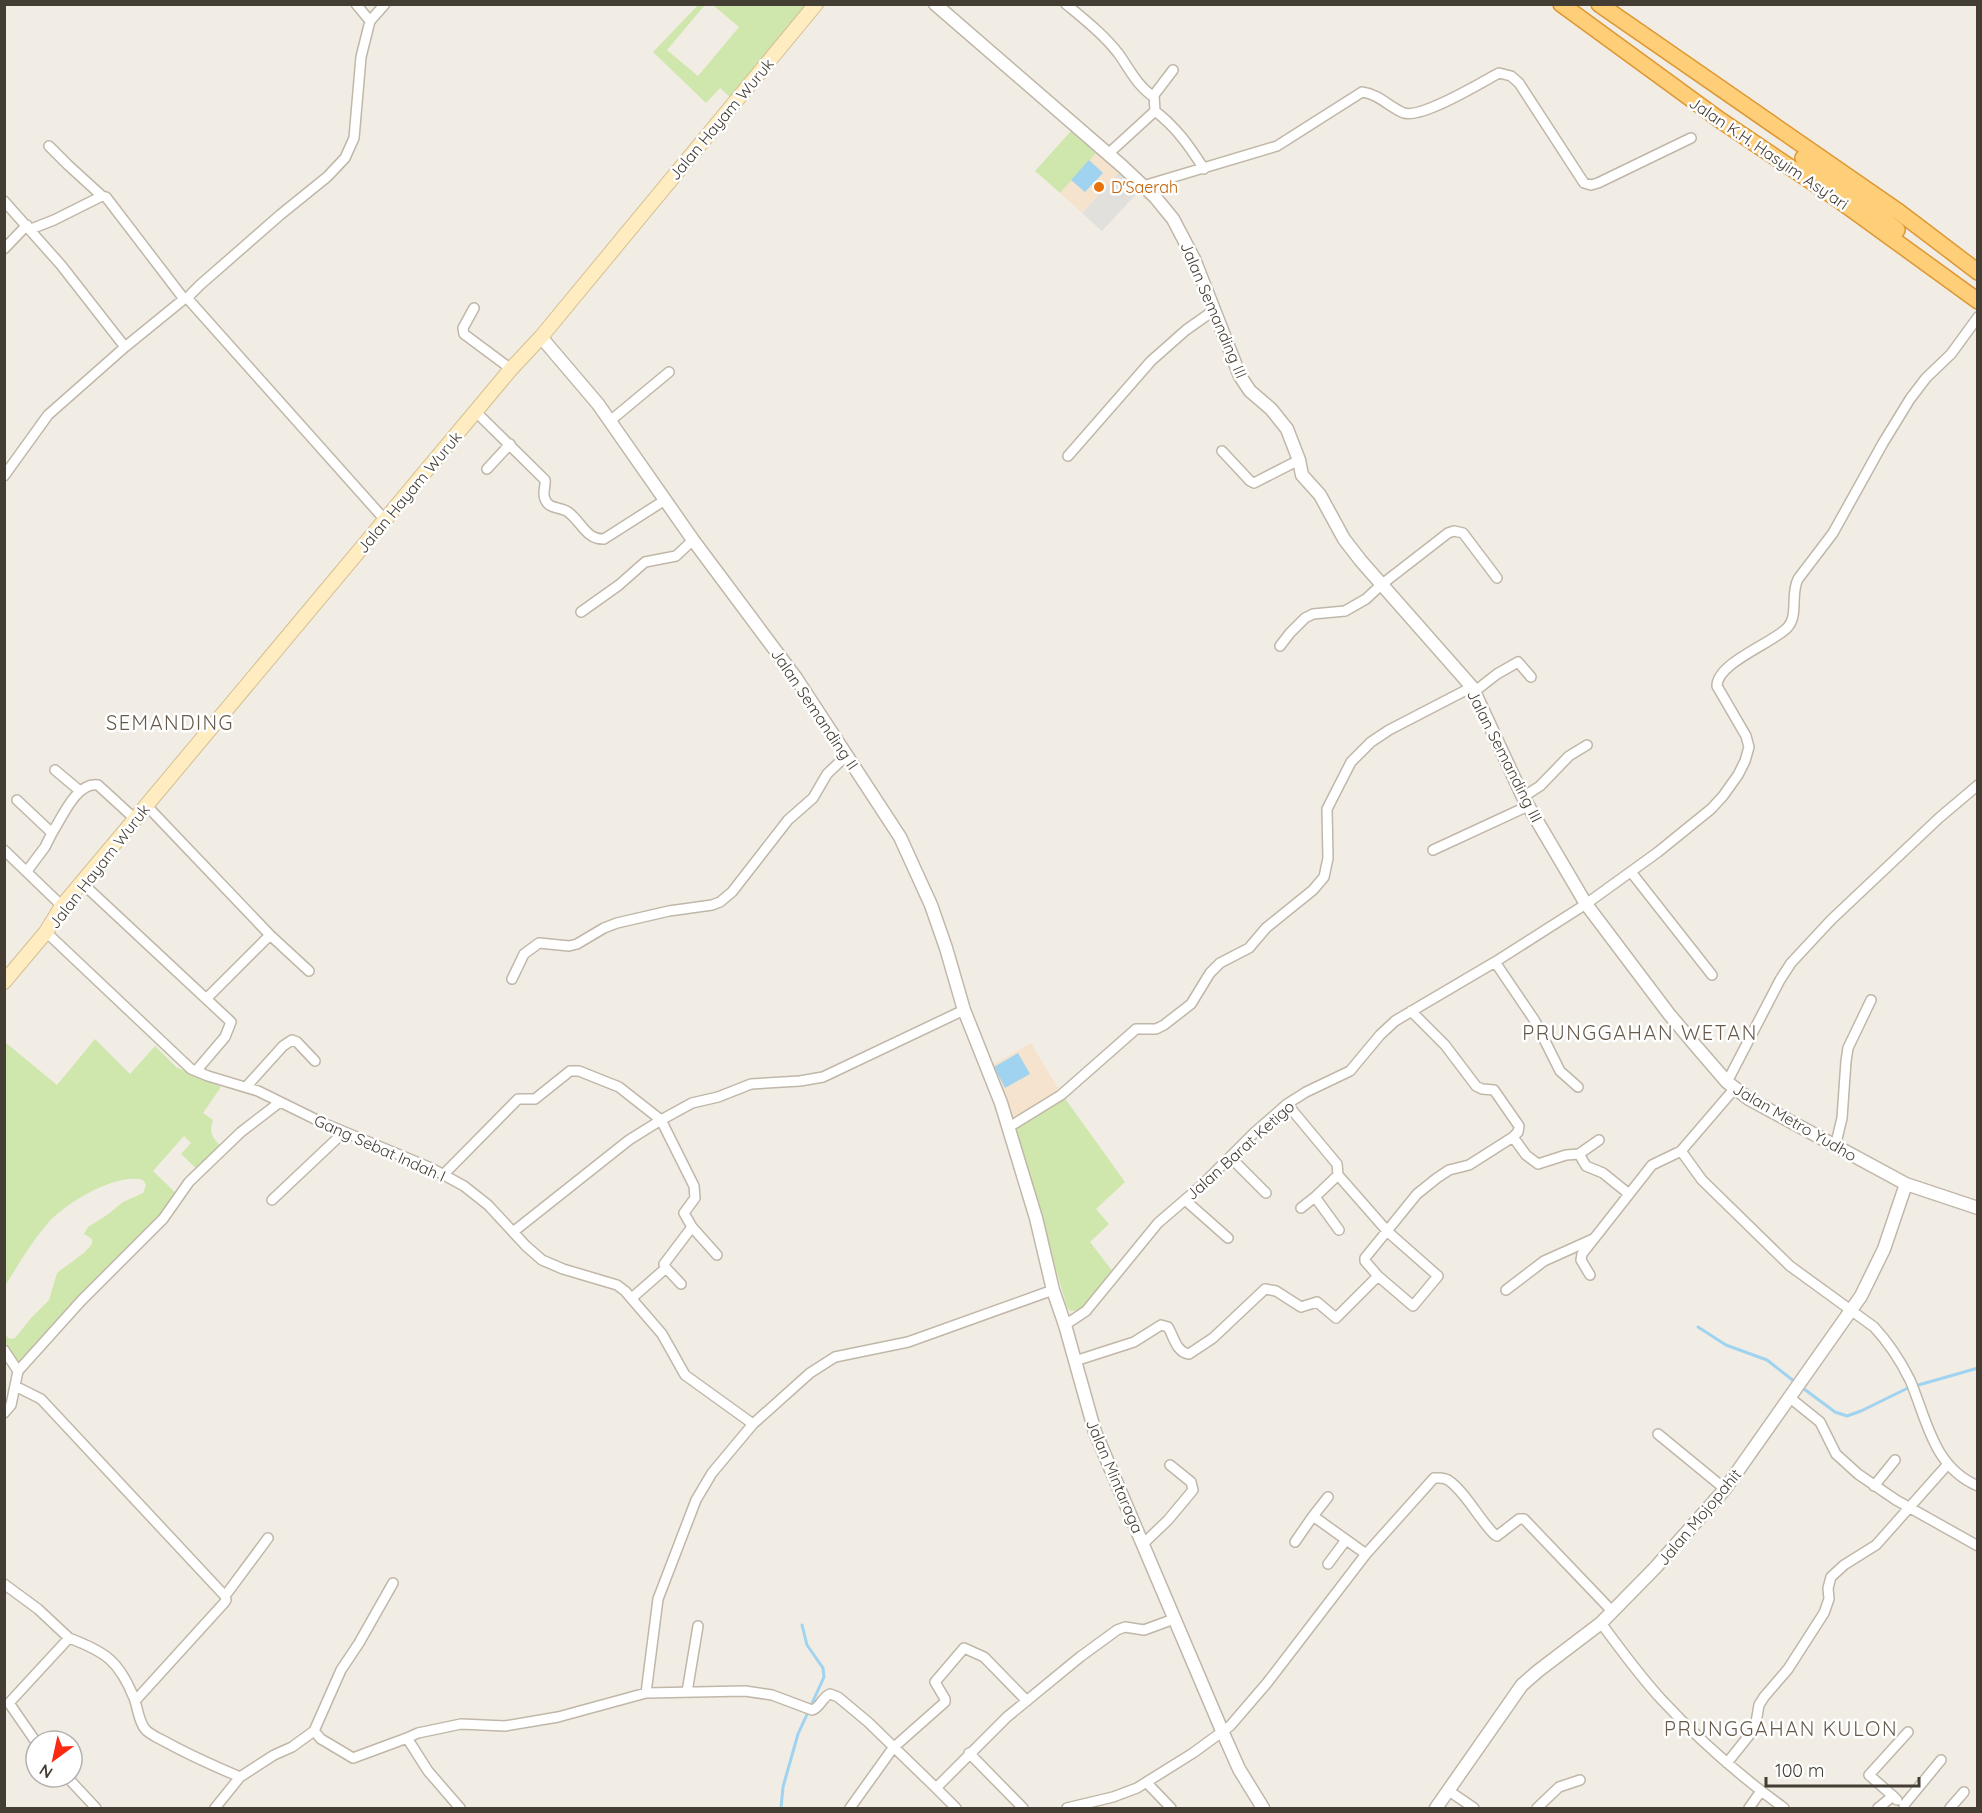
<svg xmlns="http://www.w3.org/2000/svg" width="1982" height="1813" font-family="Quicksand,sans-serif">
  <rect width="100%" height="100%" fill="#f2ede4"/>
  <path fill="#f5e3ce" d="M1096,153L1119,173L1082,213L1060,193Z
    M1031,1043L1061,1093L1012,1122L992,1065Z"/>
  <path fill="#cfe7ac" d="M698,5H705L667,50L698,76L739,27L713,5H812L732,99L720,88L706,103L653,52Z
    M1071,131L1096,153L1060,193L1035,171Z
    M95,1039L130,1074L155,1046L176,1067L221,1087L203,1113L213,1120C208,1134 214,1140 224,1149L199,1171L181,1154L191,1143L184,1136L153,1171L177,1194L161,1219L19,1365L5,1342V1335L10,1339L15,1338L31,1318L49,1300L57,1273L85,1252L92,1244V1239L84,1234L88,1227L107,1215L123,1202L143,1193L146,1185L143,1180C116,1172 64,1204 47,1224C31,1243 18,1265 5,1286V1042L57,1085Z
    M1064,1097L1125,1182L1096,1209L1109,1224L1090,1242L1114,1273L1081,1310L1070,1311L1067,1307L1030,1181L1013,1128Z"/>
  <path fill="#e2e0dc" d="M1119,173L1139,191L1102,231L1082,213Z"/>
  <path fill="#9fd3f0" d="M1089,160L1103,173L1085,192L1071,180Z
    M1018,1053L1030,1074L1005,1088L994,1067Z"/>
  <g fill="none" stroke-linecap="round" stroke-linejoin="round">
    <path stroke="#9fd3f0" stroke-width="3" d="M1698,1327L1726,1345L1767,1360L1795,1382
      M1800,1386L1835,1412L1847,1416L1861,1411L1908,1388L1978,1368
      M781,1808L783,1787L798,1734L824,1677L823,1668L807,1645L802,1625"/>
    <g stroke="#c0b7a9" stroke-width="12">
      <path id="minor" d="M356,4L370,21
        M385,4L370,21L361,57L354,138L345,158L327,177L280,215L200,285L190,295L188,299L386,521
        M1066,4C1085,20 1103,34 1118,53C1129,68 1137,86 1154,97
        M1173,70L1154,95L1155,111C1177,128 1190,147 1204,169
        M49,146L68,165L102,196
        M1108,154L1155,111
        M1143,186L1277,146L1362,92C1379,94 1389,107 1404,113C1422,119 1482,82 1499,73L1511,76L1519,83L1584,183L1591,185L1598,183L1691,138
        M4,201L61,265L125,347
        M31,229L54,220L102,196L106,197L184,299
        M4,249L27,225
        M474,308L463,328L464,334L511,369
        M476,412L545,480C546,486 542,493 545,499C549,510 560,506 568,512C581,521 586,540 604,539L665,500
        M610,421L669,372
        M1222,451L1250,481L1254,483L1299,460
        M1068,456L1151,361L1186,330L1213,311
        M487,469L510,444
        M4,476L48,415L125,347L184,299H188
        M581,612L619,585L645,562L676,556L693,540
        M1280,646L1290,633L1305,618L1313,614L1345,611L1366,599L1381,585L1448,533L1454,531L1463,533L1497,578
        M1474,692L1497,674L1518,662L1531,677
        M55,770L80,791
        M1523,797L1540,786L1569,756L1587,745
        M17,800L52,833L45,847L27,871
        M146,805L270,935L309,971
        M52,833C62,818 76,782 98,785L135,819
        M4,850L62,906
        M1433,850L1528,806
        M1631,872L1712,975
        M82,883L231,1022L225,1037L196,1071
        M46,932L191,1069L208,1076L258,1091L323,1123L431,1168L464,1186L488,1205L526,1246L542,1260L563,1269L617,1285L625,1291L662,1334L685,1375L753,1424
        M1495,962L1535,1021L1560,1071L1578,1087
        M512,979L524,954L539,943L569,946L577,944L604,928L617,923L669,911L712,905L720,902L732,892L788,820L813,798L827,774L847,755
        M207,998L270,935
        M1411,1011L1445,1045L1476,1086L1482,1089L1494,1090L1519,1126L1518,1132L1513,1137
        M1727,1082L1780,980L1791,963L1831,920L1939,818L1978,785
        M246,1087L283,1046L292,1040L297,1042L315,1061
        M1287,1104L1337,1164L1338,1175L1315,1197L1301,1208
        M1009,1127L1061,1095L1136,1029H1156L1164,1025L1191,1004L1210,973L1220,963L1249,948L1266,928L1313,890L1324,877L1328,858L1327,809L1351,762L1371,742L1389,730L1472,687
        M1835,1147L1842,1118L1846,1061L1848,1048L1871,1000
        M1681,1151L1735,1088
        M1579,1154L1586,1166L1603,1173L1629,1194
        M1230,1157L1266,1193
        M443,1175L518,1099H535L570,1071H579L619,1087L661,1120L629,1140L513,1232
        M1338,1175L1388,1232L1438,1276L1413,1306L1378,1276L1365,1261V1258L1417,1194L1437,1178L1449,1170L1469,1165L1513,1137L1526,1155L1538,1164L1566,1155L1579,1154L1599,1140
        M1315,1197L1339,1230
        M272,1200L344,1132
        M1185,1200L1228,1238
        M692,1227L717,1255
        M666,1268L681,1284
        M1590,1275L1581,1260L1582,1254L1652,1165L1681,1151L1702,1180L1790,1266L1874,1327C1888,1342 1901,1362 1910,1380C1927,1420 1933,1467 1978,1486
        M1506,1290L1544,1261L1593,1239
        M633,1297L666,1268L664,1264L692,1227L684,1213L695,1198L694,1186L661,1120L692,1103L718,1097L751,1084L800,1081L823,1077L964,1010
        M1065,1325L1086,1311L1158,1223L1201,1186L1255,1132L1287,1104L1306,1092L1350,1071L1380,1035L1395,1021L1495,962L1586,904L1658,852L1711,809L1723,796L1738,775L1745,761L1749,747L1746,736L1717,686C1717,663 1771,644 1787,628C1799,616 1790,594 1798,579L1833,533L1883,443L1910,399L1926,378L1951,354L1978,317
        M4,1350L18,1371
        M1075,1361L1134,1342L1161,1325L1168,1327C1174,1337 1176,1352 1189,1354L1213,1338L1265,1289L1276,1291L1301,1307L1317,1302L1336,1318L1378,1276
        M15,1386L41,1399L225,1596L226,1600L224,1603L135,1701
        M1789,1397L1820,1422L1836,1454L1858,1474L1896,1500L1978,1546
        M4,1413L11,1405L18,1371L81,1301L163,1219L189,1182L241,1132L280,1102
        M1658,1434L1725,1489
        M1874,1486L1895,1460
        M1328,1497L1313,1516L1366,1554
        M1295,1542L1313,1516
        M1143,1544L1168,1520L1193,1490L1191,1482L1170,1465
        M1328,1564L1346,1540
        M4,1584L38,1609L69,1638L9,1703L36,1742
        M225,1596L268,1538
        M1601,1623C1620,1649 1639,1675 1661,1699C1698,1739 1740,1776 1784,1808
        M69,1638C106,1652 119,1661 134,1698C138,1708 138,1720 145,1729C149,1734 158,1738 164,1741C189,1755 214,1766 240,1777
        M687,1692L698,1626
        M646,1693L658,1599L696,1500L712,1473L753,1424L810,1373L835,1357L908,1342L1053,1290
        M314,1731L341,1670L359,1643L393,1583
        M407,1738L418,1733L461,1724L505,1726L558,1717L646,1693L745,1691L772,1695L812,1710C820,1708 822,1697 830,1694L838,1697L868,1722L936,1788
        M969,1753L1023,1808
        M1727,1763L1755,1728L1759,1705L1764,1697L1788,1669L1824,1613L1829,1599L1828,1588L1831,1577L1844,1565L1876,1545L1948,1464
        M67,1777L96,1808
        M1147,1783L1171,1808
        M1449,1791L1474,1808
        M1893,1796L1869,1775L1908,1732
        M1904,1805L1941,1760
        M215,1808L240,1777L274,1755L292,1747L314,1731L321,1739L353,1758L407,1738L428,1771L460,1808
        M850,1808L893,1748L945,1702V1699L935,1682L964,1648L984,1657L1027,1701
        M956,1808L936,1788L1007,1717L1080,1657L1117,1630L1125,1627L1144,1630L1174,1619
        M1067,1808L1113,1797L1137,1788L1193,1753L1230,1726L1267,1683L1366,1554L1434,1478C1438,1478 1443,1477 1448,1480C1465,1491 1480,1521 1495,1535L1497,1536L1519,1519H1524L1612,1611
        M1537,1808L1559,1787L1580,1780
        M1749,1808L1761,1791
        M1878,1808L1893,1796L1897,1800
        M1950,1808L1964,1792"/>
    </g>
    <g stroke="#c0b7a9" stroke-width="15">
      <path id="tertiary" d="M935,4L1122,166L1155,197L1173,219L1194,259L1240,376L1250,391L1271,409L1287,429L1299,460L1302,475L1320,495L1344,539L1361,561L1472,687L1523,797L1586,904L1669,1014L1695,1045L1727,1082L1749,1099L1906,1184L1978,1208
        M541,337L598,404L693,540L796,678L900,837L931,905L946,948L964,1010L1001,1103L1036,1218L1053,1290L1065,1325L1095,1432L1223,1733L1239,1769L1263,1808
        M1436,1808L1522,1685L1538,1671L1601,1623L1655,1568L1725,1489L1861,1296L1884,1249L1906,1184"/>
    </g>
    <g stroke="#d3bf93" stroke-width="16">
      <path id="secondary" d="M4,982L46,932L62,906L135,819L511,369L541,337L816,4"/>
    </g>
    <g stroke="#de9732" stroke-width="18">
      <path id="trunk" d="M1561,4L1720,120L1836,198L1978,301
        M1599,4L1899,212L1978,272
        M1803,158L1853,194L1854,197L1850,203L1837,199
        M1880,200L1868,197L1864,200V204L1897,230"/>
    </g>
    <use href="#minor" stroke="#fff" stroke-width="9"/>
    <use href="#tertiary" stroke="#fff" stroke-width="12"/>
    <use href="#secondary" stroke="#ffedc1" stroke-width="14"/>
    <use href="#trunk" stroke="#fece79" stroke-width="15"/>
  </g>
  <circle fill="#e8710a" stroke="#fff" stroke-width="2" cx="1099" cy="187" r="6"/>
  <g text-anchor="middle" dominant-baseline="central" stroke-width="5" stroke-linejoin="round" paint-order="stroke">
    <g font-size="16" fill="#443d34" stroke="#fff">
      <text transform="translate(721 119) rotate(-50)">Jalan Hayam Wuruk</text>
      <text transform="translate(1769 153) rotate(34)">Jalan K.H. Hasyim Asy'ari</text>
      <text transform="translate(1214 310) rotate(67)">Jalan Semanding III</text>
      <text transform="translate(409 492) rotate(-50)">Jalan Hayam Wuruk</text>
      <text transform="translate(815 709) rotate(56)">Jalan Semanding II</text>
      <text transform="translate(1505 756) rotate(63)">Jalan Semanding III</text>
      <text transform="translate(99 866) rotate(-52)">Jalan Hayam Wuruk</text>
      <text transform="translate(1795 1122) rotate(30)">Jalan Metro Yudho</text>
      <text transform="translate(380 1148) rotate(24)">Gang Sebat Indah I</text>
      <text transform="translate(1240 1150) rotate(-42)">Jalan Barat Ketigo</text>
      <text transform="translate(1115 1476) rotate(67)">Jalan Mintaraga</text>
      <text transform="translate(1699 1517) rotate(-50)">Jalan Mojopahit</text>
    </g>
    <g font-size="16" fill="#c56008" stroke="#fff" text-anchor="start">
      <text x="1111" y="187">D'Saerah</text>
    </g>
    <g font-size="20" letter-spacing="1.5" fill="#675a4b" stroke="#fff">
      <text x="170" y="722">SEMANDING</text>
      <text x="1640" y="1032">PRUNGGAHAN WETAN</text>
      <text x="1781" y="1728">PRUNGGAHAN KULON</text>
    </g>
  </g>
  <rect width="1982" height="1813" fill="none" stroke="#443d34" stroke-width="12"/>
  <g transform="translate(54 1759) rotate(213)"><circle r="28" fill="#ffffff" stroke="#b4b1ae" stroke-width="1.5"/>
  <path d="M0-4.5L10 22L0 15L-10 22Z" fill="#fb2a12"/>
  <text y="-9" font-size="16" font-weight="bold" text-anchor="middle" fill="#443d34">N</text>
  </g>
  <path d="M1766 1777v9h153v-9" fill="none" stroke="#443d34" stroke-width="3"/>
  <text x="1775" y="1777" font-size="18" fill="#443d34" stroke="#ffffff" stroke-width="4.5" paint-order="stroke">100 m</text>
</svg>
